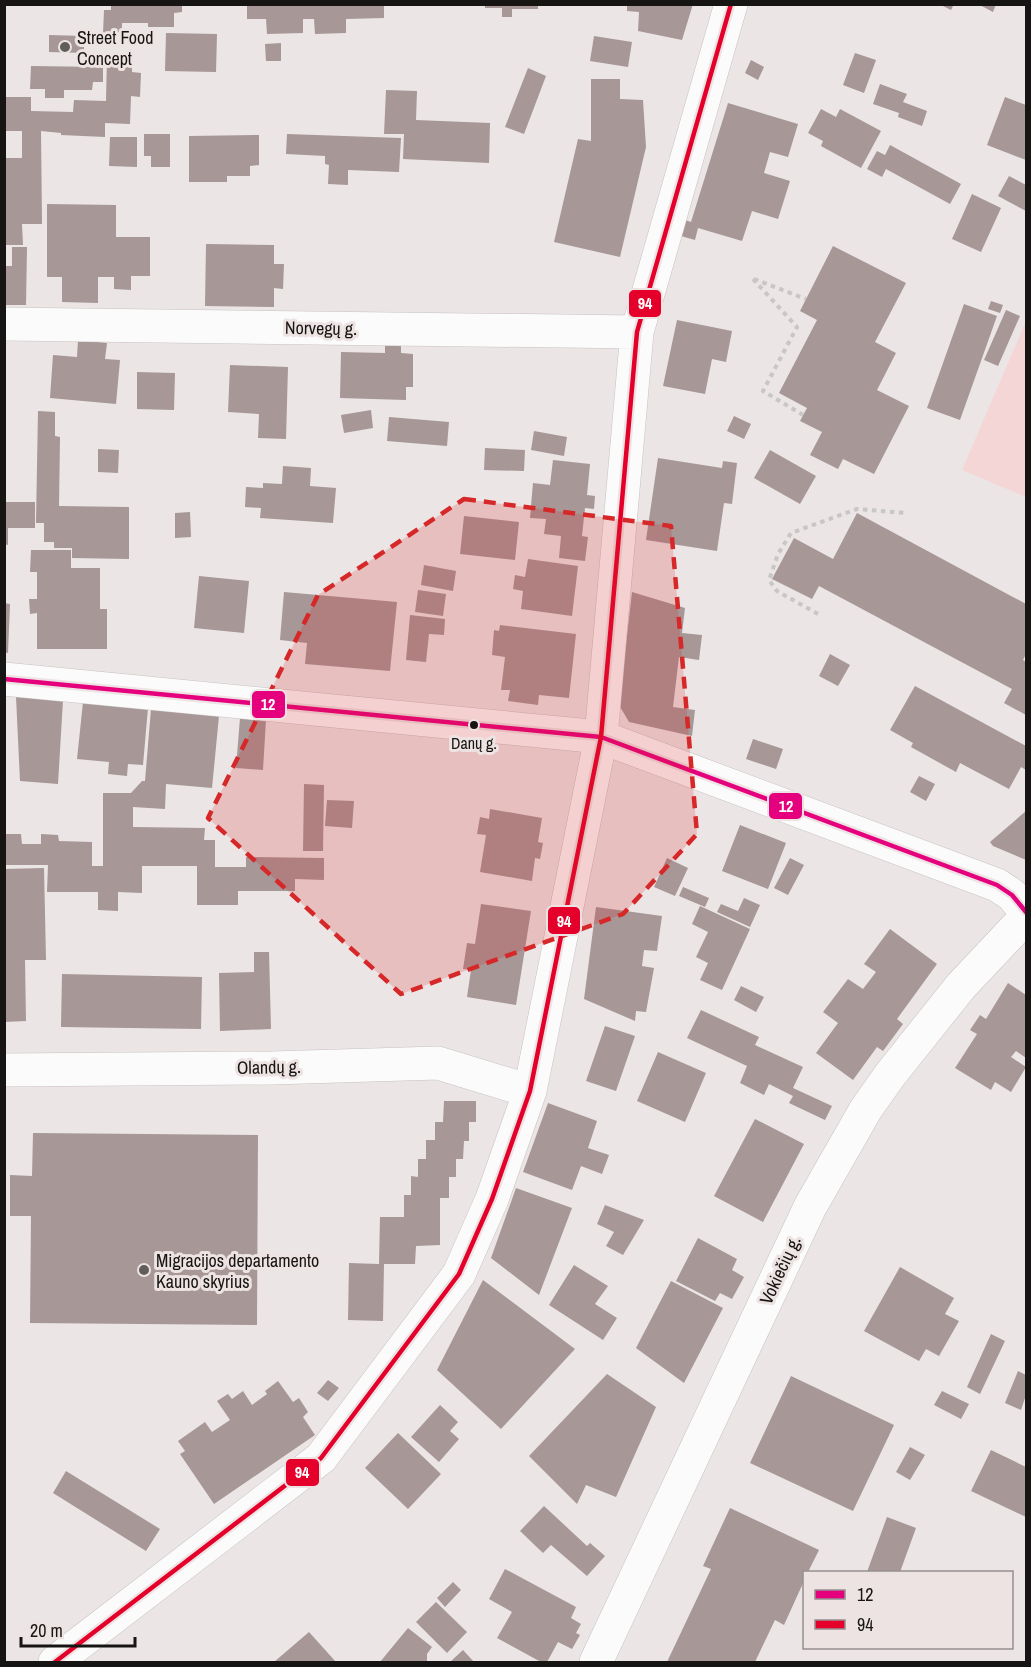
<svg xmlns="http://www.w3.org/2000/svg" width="1031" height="1667" font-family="'Archivo Narrow',sans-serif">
  <rect width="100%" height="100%" fill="#ebe5e5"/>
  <path fill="#f5d6d6" d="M1026,321V497L962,470Z"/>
  <path fill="#a79797" d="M111,4H182V12L174,13V27H148V23H122V33H103L104,10H111Z
    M247,4H384V18L346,19V33L315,34L314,19H303V33L267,34L266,19H247Z
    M485,4H538V9H512V17H502V8H485Z
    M627,4H693L682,40L638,31L639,12L627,11Z
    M939,4H954L951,10Z
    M978,4H996L993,12Z
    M166,33L217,34L216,72L165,71Z
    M49,35L84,36V53L49,52Z
    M594,36L632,42L628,67L590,61Z
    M281,43V61H266L265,44Z
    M855,53L876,60L864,93L843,85Z
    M107,56L132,57V72L141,73L140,97L131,96L130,124L105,123V137L61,135V133L41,131L42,224H22L23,245H4V158H22V131H4V97H31V111L73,112L74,100L106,101Z
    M751,60L764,67L758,80L745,73Z
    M31,66L103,67V82H93L92,90H64V98H45V89H30Z
    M528,68L546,76L524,134L505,127Z
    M591,79H620V99L643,100L646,147L620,257L554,242L578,139L591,141Z
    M880,84L907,94L903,102L927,111L922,126L898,117L899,113L873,104Z
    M386,90L417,91L416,120L490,123L489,163L403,159L404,134H384Z
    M1005,97L1026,105V160L987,145Z
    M728,103L798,124L788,157L770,152L764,173L790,181L778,219L752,211L742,241L698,228L695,240L681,236L685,220L691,222Z
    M821,109L836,117L840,109L881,131L861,168L821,146L823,141L808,133Z
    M144,134H170V167H151V156H144Z
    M287,134L401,138L399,172L348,170V185L328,184L329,165L325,164V156L286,154Z
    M259,135V165L250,166V176H227V182H189V136Z
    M110,137H137V167L109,166Z
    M890,145L961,184L950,204L886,169L882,177L867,169L877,151L885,155Z
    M1009,176L1026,185V211L998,196Z
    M972,194L1001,208L981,252L952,239Z
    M47,204L116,205V237H150V276H131V290L114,289V277H98V303L62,302V277H47Z
    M206,244L274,245V264H284L283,289L274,288V307L205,306Z
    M833,246L906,283L875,342L896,353L877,390L909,406L874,474L843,459L838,469L810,455L822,432L800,421L807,408L779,393L817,320L800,311Z
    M12,247H27L26,305H5V266H12Z
    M991,301L1003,305L1000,313L988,309Z
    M964,304L997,316L960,420L927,408Z
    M1006,310L1020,316L998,366L984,360Z
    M677,320L732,331L726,362L712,359L705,394L663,386Z
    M78,340L107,343L105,359L120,360L116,404L50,398L53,355L77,357Z
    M385,346H401V353L413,354V387H406V400L340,398L341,352L385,353Z
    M230,365L288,367L286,439L258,438L259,414L228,412Z
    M137,372L175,373L174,410L137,409Z
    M371,410L373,428L344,433L341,415Z
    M38,411L55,412V436L60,437L59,506L129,507V559L72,558V548H54V542H44V523H36Z
    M734,416L751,424L744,439L727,431Z
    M389,417L449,422L447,446L387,441Z
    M534,431L567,437L564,456L531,450Z
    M485,448L525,450L524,471L484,470Z
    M98,449L119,450L118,473L98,472Z
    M770,450L816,476L800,504L754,478Z
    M658,458L722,468L723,461L737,463L732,504L724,503L717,551L646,540Z
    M553,460L590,464L587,495L595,496L594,509L585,508L582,536L588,537L585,561L559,558L561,536L544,534L546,519L530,518L533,483L550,485Z
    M283,466L311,468L310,486L336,488L333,523L260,518L261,508L245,507L246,487L263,488V483L282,484Z
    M4,502H35V528H8V545L4,544Z
    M190,512L191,537L175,538V513Z
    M857,513L1026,604V654L1023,660L1026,662V715L1004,703L1012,689L819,586L812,599L772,579L794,538L833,559Z
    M464,516L519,522L515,560L460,554Z
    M31,550H71V568H100V609H107V649H37V613L30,614L29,599H37V572H30Z
    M528,559L578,566L572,616L521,609L523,591L513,589L515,575L525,577Z
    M424,565L456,571L453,591L421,585Z
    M199,576L249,581L244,633L194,628Z
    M418,590L446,594L443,616L415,612Z
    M284,592L397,602L390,671L305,664L307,643L280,640Z
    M632,592L685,608L682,633L702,635L699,660L679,657L673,707L695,710L692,736L629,722L619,705Z
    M4,603L10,604L8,653L4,652Z
    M410,615L445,619L444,635L429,634L426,662L406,660Z
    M500,625L576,634L569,698L539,695L538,705L508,701L510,690H501L505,657L492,655L494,630L499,631Z
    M830,654L850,665L838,686L819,676Z
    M915,686L1026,746V770L1021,767L1009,789L960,763L956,772L911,747L913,743L890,730Z
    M16,697L63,700L58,784L20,781Z
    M83,702L148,708L143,765L128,764L127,776L108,774L109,762L77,759Z
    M151,709L219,716L212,788L166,784L165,809L133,807V827L205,828L204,840H215V867H246V857L324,858V880L295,879V891H238V905H197V866H142V893L118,892V911L98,910V892H47L48,865H4V834H21L22,844H41V834L58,835L59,841L92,842V866H103V793H131L142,781H145Z
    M240,718L266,720L263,770L236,768Z
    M753,739L783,749L776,769L746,759Z
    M919,776L935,784L926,801L910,792Z
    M304,784L324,785L323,851H303Z
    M327,800L354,801L352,828L325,826Z
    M490,809L542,818L538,842L543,843L540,859L535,858L532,881L480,872L486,835L477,834L480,817L489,819Z
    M1026,811V860L993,846L990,842Z
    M740,825L786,843L768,889L722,871Z
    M667,858L688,868L675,896L654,887Z
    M790,858L804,865L788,895L774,888Z
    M44,868L46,960H25L26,1021L4,1022V869Z
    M683,887L709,898L705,907L679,896Z
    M744,898L760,905L750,927L717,912L721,904L738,911Z
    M481,904L531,911L516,1005L467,997L471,970L463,969L467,943L475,944Z
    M700,906L750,929L722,990L700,980L708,963L696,957L708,932L692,924Z
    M596,907L662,916L657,951L644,950L642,966L654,968L646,1012L636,1011L635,1021L584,999Z
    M890,929L937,964L897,1019L903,1024L883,1051L877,1047L853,1080L816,1053L838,1023L823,1012L848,979L863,989L876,972L864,964Z
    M254,952H269L271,1029L220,1031L219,973L254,972Z
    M62,974L202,977L201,1029L61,1027Z
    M1008,983L1026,995V1058L1016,1051L1011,1057L1026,1067L1011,1092L995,1082L991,1090L955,1068L977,1034L970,1030L980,1015L986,1019Z
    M741,986L764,997L756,1012L734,1000Z
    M701,1010L759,1037L755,1045L803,1067L793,1088L832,1106L825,1120L789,1103L793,1096L769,1084L764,1095L740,1083L747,1066L687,1038Z
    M605,1026L635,1036L616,1091L586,1081Z
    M658,1052L706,1073L685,1122L637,1101Z
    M444,1101H476V1122H469V1141H464L463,1159H456V1177H449V1198H440V1245L416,1246L415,1264H384L383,1321L348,1320L349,1263L379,1264L380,1217H404V1195H411V1176L418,1177V1159H426V1140H435V1122H443Z
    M548,1103L597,1121L588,1148L609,1155L602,1174L581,1166L572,1190L523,1172Z
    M755,1119L804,1144L763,1222L714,1196Z
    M33,1133L258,1135L257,1325L30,1323L31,1216H10V1175L32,1176Z
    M516,1188L572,1208L539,1295L491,1258Z
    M605,1205L644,1220L623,1255L606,1246L614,1232L597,1224Z
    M698,1238L737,1259L732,1270L744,1277L732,1299L720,1293L715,1301L676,1281Z
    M574,1265L608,1286L595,1304L617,1318L603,1340L549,1305Z
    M900,1267L954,1298L945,1314L959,1321L939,1356L926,1349L919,1361L864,1331Z
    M483,1280L575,1349L501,1429L437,1370Z
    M671,1281L723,1308L684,1383L636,1348Z
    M991,1334L1005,1341L980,1394L967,1387Z
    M1018,1371L1026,1375V1395L1021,1410L1005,1403Z
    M607,1374L656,1407L616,1497L586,1485L577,1504L529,1456Z
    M791,1376L894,1425L853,1511L750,1463Z
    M328,1380L339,1388L328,1401L317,1393Z
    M278,1381L293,1402L299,1398L308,1412L303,1417L315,1435L214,1504L180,1454L185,1451L178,1441L205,1422L212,1432L230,1420L217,1401L228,1394L232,1399L243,1391L252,1405L267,1394L265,1391Z
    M942,1391L969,1404L961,1419L934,1405Z
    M440,1405L458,1422L450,1431L459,1439L439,1462L411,1437Z
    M398,1433L441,1474L408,1509L365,1468Z
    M910,1447L925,1455L910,1480L896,1472Z
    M991,1450L1026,1467V1517L971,1491Z
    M66,1471L160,1529L146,1551L53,1493Z
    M544,1506L587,1546L590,1543L605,1556L587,1576L551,1545L543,1553L520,1531Z
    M730,1508L819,1550L808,1572H804V1581L784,1625L775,1620L755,1662H667L711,1569L703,1566Z
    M887,1517L916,1528L900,1572H867Z
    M505,1569L576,1607L571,1618L581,1624L576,1633L580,1635L572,1649L558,1642L547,1662H541L497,1638L512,1612L489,1599Z
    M453,1582L461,1590L445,1607L437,1598Z
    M436,1602L467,1632L447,1653L416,1622Z
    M408,1628L432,1647L427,1654V1662H380Z
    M309,1632L336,1662H274Z
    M463,1650L474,1662H450Z"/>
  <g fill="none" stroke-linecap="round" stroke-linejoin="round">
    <g stroke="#c7c2c2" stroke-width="34">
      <path id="street" d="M4,324L637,332
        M4,679L601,737L997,885L1012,895L1026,912
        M4,1070L272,1068L438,1063L530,1091
        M55,1662L321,1458L459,1274L492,1199L530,1091L601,737L637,332L731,4
        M596,1662L810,1207L866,1109L890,1075L961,986L1026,917"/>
    </g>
    <path stroke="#c8c6c6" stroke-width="4" stroke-dasharray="4.5 4.5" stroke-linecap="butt" d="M753,279L797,327L763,391L803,415
      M754,279L806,299
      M818,614L777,591L769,580L778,554L791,533L857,509L906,513"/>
    <use href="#street" stroke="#fcfbfb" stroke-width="33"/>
    <g stroke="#ede3e3" stroke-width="9">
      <path id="bus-1" d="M4,679L601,737L997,885L1012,895L1026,912"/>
    </g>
    <g stroke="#ede3e3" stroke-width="9">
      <path id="bus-2" d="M55,1662L321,1458L459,1274L492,1199L530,1091L601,737L637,332L731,4"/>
    </g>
    <use href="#bus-1" stroke="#e5007d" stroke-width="4.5"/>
    <use href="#bus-2" stroke="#e4002b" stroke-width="4.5"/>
  </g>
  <path fill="#d62828" fill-opacity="0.2" stroke="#d62828" stroke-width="4.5" stroke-dasharray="12 8" stroke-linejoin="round" d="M464,499L671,526L697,834L623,914L401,994L208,818L318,595Z"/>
  <g fill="#615d5d" stroke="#ede3e3" stroke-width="2">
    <circle cx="65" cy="47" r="6"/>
    <circle cx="144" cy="1270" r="6"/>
  </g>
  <circle fill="#171414" stroke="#ede3e3" stroke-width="2" cx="474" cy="725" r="5"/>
  <g text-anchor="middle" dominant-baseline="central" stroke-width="6" stroke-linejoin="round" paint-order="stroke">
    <g font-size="16" fill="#171414" stroke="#ede3e3">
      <text x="474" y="743">Danų g.</text>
    </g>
    <g font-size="18" fill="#171414" stroke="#ede3e3" text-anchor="start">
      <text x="77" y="37">Street Food<tspan x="77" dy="21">Concept</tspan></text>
      <text x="156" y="1260">Migracijos departamento<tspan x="156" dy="21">Kauno skyrius</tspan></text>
    </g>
    <g font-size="18" fill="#171414" stroke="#ede3e3">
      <text transform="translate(321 328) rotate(1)">Norvegų g.</text>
      <text transform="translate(269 1067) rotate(-1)">Olandų g.</text>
      <text transform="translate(780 1270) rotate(-65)">Vokiečių g.</text>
    </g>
  </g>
  <g stroke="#ede3e3" stroke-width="2">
    <rect x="628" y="289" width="34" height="29" rx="6" fill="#e4002b"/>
    <rect x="251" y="690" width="35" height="29" rx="6" fill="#e5007d"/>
    <rect x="768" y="792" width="35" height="28" rx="6" fill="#e5007d"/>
    <rect x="547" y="906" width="34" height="29" rx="6" fill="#e4002b"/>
    <rect x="285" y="1458" width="35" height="29" rx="6" fill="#e4002b"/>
  </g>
  <g font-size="16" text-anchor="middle" font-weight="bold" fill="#fff">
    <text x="645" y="309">94</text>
    <text x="268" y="710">12</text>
    <text x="786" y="812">12</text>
    <text x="564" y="927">94</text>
    <text x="302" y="1478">94</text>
  </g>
  <rect width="1031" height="1667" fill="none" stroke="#171414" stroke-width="12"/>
  <rect x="803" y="1571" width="210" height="78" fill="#ede3e3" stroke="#979090" stroke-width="1.5"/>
  <rect x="815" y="1590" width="30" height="9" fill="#e5007d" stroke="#979090" stroke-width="1.5"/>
  <text x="857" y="1601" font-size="18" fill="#171414">12</text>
  <rect x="815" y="1620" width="30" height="9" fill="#e4002b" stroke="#979090" stroke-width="1.5"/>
  <text x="857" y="1631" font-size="18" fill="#171414">94</text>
  <path d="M21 1637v9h114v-9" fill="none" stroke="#171414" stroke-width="3"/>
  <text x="30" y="1637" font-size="18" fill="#171414" stroke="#ede3e3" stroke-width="4.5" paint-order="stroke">20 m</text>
</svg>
